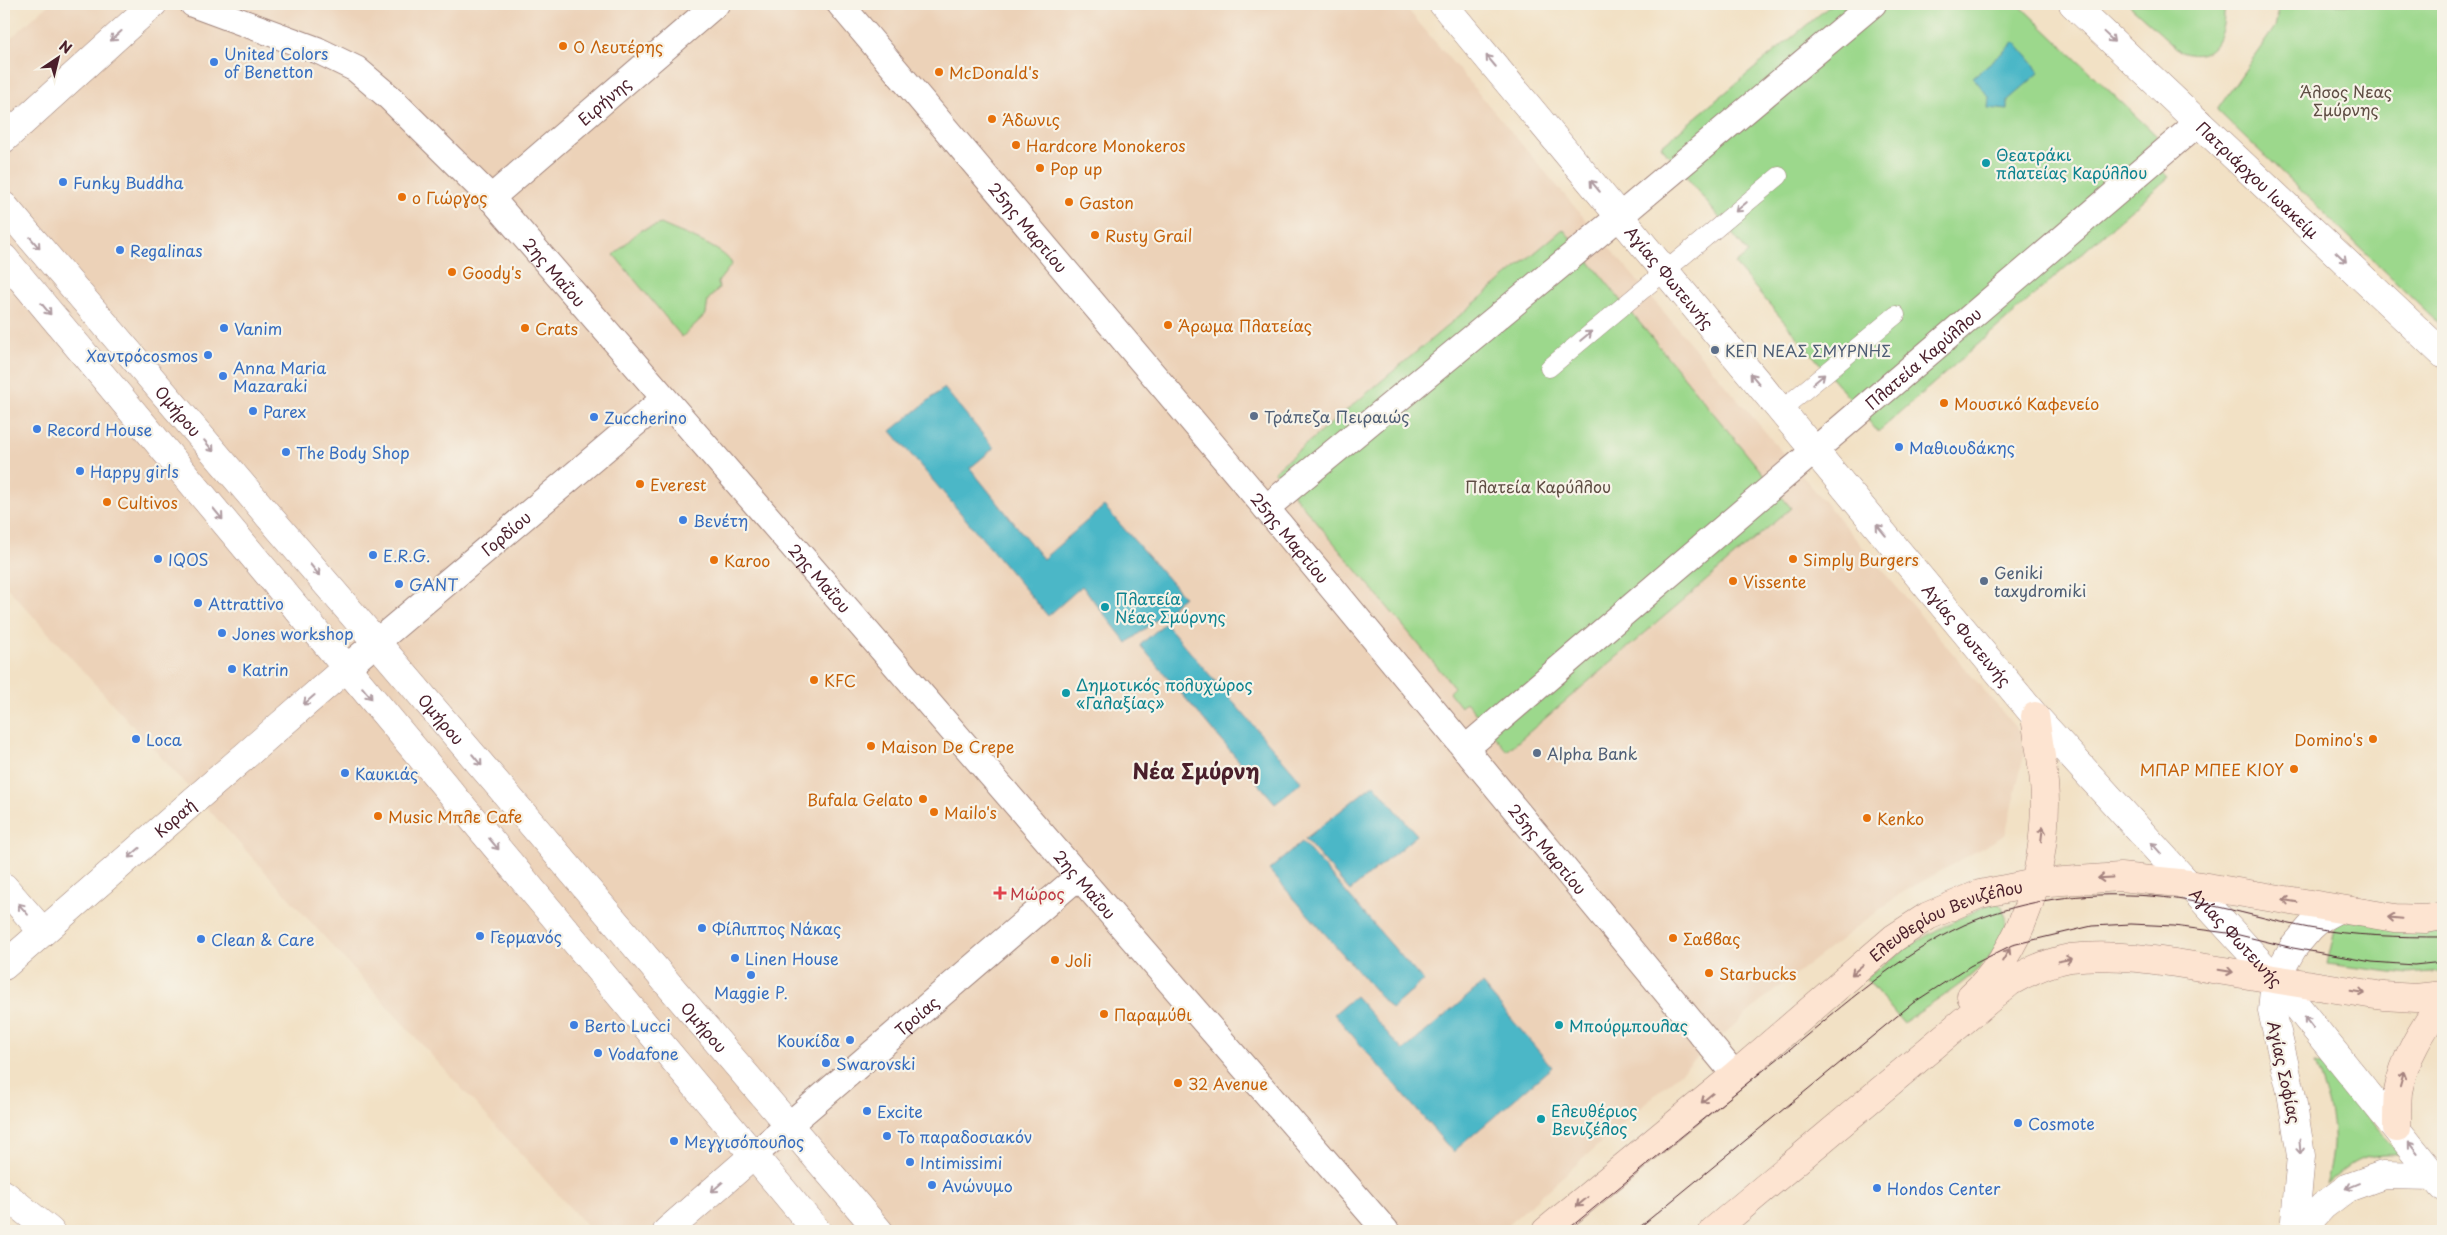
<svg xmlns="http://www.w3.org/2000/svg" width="2447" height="1235" font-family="'Playpen Sans',sans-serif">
  <rect width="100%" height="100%" fill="#f7f3e8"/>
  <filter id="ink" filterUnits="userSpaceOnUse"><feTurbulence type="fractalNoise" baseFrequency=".02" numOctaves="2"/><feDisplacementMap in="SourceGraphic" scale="10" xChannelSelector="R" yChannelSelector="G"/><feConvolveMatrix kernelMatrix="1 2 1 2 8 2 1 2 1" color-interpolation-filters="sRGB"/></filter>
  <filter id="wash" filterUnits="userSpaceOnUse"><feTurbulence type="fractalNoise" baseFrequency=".0096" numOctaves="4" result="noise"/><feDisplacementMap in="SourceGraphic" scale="20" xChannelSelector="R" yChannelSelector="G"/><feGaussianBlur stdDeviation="1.12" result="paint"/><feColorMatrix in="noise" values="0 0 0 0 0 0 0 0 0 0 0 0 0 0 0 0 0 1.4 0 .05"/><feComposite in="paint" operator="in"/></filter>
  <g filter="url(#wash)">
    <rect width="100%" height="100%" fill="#f2e1c5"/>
    <path fill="#ecd2b8" d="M49,4H1403L2021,734L2026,747L2005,835L1900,894L1766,997L1501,1231H591L4,584V44Z"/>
    <path fill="#9cd88c" stroke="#737c5c" d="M1832,4H2018L2157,136L2143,152L2169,177L1878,432L1735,264L1748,253L1661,146Z
      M2128,4H2224C2226,32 2215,64 2181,52Z
      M2280,4H2443V327L2217,110L2275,27Z
      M661,224C679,233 724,247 732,264L718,282L719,288L708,300L706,314L682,337L614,255L639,231Z
      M1563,229L1791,508L1507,751L1466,702L1461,707L1449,692L1454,687L1274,471Z
      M1995,902L2002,906C2003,910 2006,916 2006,921C2007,962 1933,1002 1903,1023L1866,978C1910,943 1944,924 1995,902Z
      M2337,920L2443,925V971L2408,974L2327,964Z
      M2315,1063L2323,1065L2401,1155C2362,1154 2355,1159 2326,1185C2340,1135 2332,1111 2315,1063Z"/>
    <path fill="#4bb7c7" stroke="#4a6b79" d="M2015,42L2040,72L2008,100V110L1988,108L1989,97L1973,77Z
      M944,388L994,448L970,468L1043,559L1104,506L1184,597L1127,643L1082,586L1048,616L891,431Z
      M1165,623L1302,782L1275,803L1140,645Z
      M1374,784L1417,835L1350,891L1305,839Z
      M1302,842L1423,981L1391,1009L1269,870Z
      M1482,984L1552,1067L1453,1152L1334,1014L1355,996L1403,1051Z"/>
  </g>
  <g filter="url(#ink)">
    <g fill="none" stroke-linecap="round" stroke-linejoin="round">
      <g stroke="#9e8078" stroke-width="19">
        <path id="service" d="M1549,368L1779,176
          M1781,410L1896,315"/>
      </g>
      <g stroke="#9e8078" stroke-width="28">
        <g id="pedestrian">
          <path id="s1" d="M193,4L317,50L356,69L389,97L491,198L1386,1231"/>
          <path id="s2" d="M840,4L1266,508L1735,1075"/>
          <path id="s3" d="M491,198L716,4"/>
          <path d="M1266,508L1620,216L1873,4"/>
          <path id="s4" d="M346,668L664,399"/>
          <path id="s5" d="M1465,749L2199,122"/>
          <path id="s6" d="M754,1155L1079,876"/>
        </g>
      </g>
      <g stroke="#9e8078" stroke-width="29">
        <g id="minor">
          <path id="s7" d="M2073,4L2443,354"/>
          <path d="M4,887L43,932"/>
          <path id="s8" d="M4,966L346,668"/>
          <path d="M4,1194L50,1231"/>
          <path d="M667,1231L754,1155"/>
        </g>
      </g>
      <g stroke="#9e8078" stroke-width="29">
        <g id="tertiary">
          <path id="s9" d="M1443,4L2035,716L2275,979L2443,1187"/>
          <path d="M4,139L153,4"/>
          <path id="s10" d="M4,206L879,1231"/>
          <path d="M4,258L817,1231"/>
          <path d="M2294,1231L2301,1156L2291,1092L2272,1011L2275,979L2293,948L2310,928L2321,918L2338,909"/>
          <path d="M2300,1231L2323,1206L2347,1188L2383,1175L2435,1176"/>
        </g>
      </g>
      <g stroke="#9e8078" stroke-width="29">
        <g id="secondary">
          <path d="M1971,996C2024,950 2044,872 2045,803C2045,774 2039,745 2035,716"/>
          <path d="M2397,1128C2397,1116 2397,1103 2398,1092C2404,1057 2424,1028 2443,1000"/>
          <path id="s11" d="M1546,1231L1735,1075L1894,938L1928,916L1980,894L2035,883L2120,877L2189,884L2395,918L2426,919L2443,916"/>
          <path d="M1713,1231L2010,982C2029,971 2048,962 2070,958C2118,952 2170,962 2218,970C2273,979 2328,988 2383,996L2416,998L2443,995"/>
        </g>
      </g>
      <use href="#service" stroke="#fff" stroke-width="18"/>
      <use href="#pedestrian" stroke="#fff" stroke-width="26"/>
      <use href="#minor" stroke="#fff" stroke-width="28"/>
      <use href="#tertiary" stroke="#fff" stroke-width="28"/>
      <use href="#secondary" stroke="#fde4d1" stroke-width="28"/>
      <path stroke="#4a1f2b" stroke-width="1" d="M1566,1231C1640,1170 1715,1109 1790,1049C1844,1005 1899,955 1964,925C2015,902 2073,893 2129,895C2194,896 2247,916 2309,928C2353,936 2399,937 2443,937
        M1635,1231L1913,1003L1970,966L2012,945L2092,926L2131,924L2174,926L2235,934L2293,948L2372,962L2414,965L2443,962"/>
    </g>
    <defs><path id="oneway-shaft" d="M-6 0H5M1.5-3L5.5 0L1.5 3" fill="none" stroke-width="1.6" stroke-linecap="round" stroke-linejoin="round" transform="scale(1.25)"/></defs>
    <g stroke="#ae9aa0">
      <use href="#oneway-shaft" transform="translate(116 36) rotate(138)"/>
      <use href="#oneway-shaft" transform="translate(2109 37) rotate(43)"/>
      <use href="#oneway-shaft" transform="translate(1491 61) rotate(-130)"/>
      <use href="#oneway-shaft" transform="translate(1595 186) rotate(-130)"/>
      <use href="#oneway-shaft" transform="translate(1741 207) rotate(140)"/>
      <use href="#oneway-shaft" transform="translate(35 243) rotate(50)"/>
      <use href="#oneway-shaft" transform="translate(2341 257) rotate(44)"/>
      <use href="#oneway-shaft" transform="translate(46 309) rotate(50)"/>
      <use href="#oneway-shaft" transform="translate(1586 336) rotate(-40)"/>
      <use href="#oneway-shaft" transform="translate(1755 379) rotate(-130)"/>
      <use href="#oneway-shaft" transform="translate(1819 379) rotate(-40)"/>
      <use href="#oneway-shaft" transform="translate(209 446) rotate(50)"/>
      <use href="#oneway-shaft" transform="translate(218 514) rotate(50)"/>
      <use href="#oneway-shaft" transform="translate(1881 530) rotate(-130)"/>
      <use href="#oneway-shaft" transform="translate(315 570) rotate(50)"/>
      <use href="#oneway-shaft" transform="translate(367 693) rotate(50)"/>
      <use href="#oneway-shaft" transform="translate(309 700) rotate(139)"/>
      <use href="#oneway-shaft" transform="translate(477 760) rotate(50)"/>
      <use href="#oneway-shaft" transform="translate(494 844) rotate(50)"/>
      <use href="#oneway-shaft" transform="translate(2156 848) rotate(-132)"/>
      <use href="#oneway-shaft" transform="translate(134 853) rotate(139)"/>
      <use href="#oneway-shaft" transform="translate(23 909) rotate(-131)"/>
      <use href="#oneway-shaft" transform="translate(2309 1023) rotate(-128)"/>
      <use href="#oneway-shaft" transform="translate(2300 1147) rotate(85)"/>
      <use href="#oneway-shaft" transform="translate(2413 1148) rotate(-128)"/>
      <use href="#oneway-shaft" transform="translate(2353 1186) rotate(158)"/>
      <use href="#oneway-shaft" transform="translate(717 1187) rotate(139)"/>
    </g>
    <g stroke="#a4827e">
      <use href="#oneway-shaft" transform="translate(2042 834) rotate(-83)"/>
      <use href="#oneway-shaft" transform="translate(2105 878) rotate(177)"/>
      <use href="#oneway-shaft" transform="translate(2290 901) rotate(-171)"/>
      <use href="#oneway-shaft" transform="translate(2395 918) rotate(-175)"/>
      <use href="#oneway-shaft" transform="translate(2006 955) rotate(-59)"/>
      <use href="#oneway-shaft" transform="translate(2065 960) rotate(-11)"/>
      <use href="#oneway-shaft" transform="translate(1857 970) rotate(139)"/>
      <use href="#oneway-shaft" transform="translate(2226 971) rotate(9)"/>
      <use href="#oneway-shaft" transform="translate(2358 992) rotate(9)"/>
      <use href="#oneway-shaft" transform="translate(2402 1079) rotate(-74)"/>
      <use href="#oneway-shaft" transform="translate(1707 1098) rotate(140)"/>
      <use href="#oneway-shaft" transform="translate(1582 1202) rotate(140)"/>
    </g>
  </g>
  <g fill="#e8710a" stroke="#f7f3e8" stroke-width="2">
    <circle cx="563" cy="46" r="5"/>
    <circle cx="939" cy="72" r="5"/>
    <circle cx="992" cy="119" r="5"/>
    <circle cx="1016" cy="145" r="5"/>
    <circle cx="1040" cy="168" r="5"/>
    <circle cx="402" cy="197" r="5"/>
    <circle cx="1069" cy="202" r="5"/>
    <circle cx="1095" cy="235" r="5"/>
    <circle cx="452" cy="272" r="5"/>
    <circle cx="1168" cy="325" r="5"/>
    <circle cx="525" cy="328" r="5"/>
    <circle cx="1944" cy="403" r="5"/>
    <circle cx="640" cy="484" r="5"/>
    <circle cx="107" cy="502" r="5"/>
    <circle cx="1793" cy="559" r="5"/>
    <circle cx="714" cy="560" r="5"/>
    <circle cx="1733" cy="581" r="5"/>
    <circle cx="814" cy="680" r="5"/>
    <circle cx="2373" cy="739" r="5"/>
    <circle cx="871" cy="746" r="5"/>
    <circle cx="2294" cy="769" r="5"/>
    <circle cx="923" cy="799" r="5"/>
    <circle cx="934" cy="812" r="5"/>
    <circle cx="378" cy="816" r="5"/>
    <circle cx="1867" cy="818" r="5"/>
    <circle cx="1673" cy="938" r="5"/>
    <circle cx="1055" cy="960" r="5"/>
    <circle cx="1709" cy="973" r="5"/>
    <circle cx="1104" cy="1014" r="5"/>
    <circle cx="1178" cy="1083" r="5"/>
  </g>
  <g fill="#3f7fe0" stroke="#f7f3e8" stroke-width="2">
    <circle cx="214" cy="62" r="5"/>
    <circle cx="63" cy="182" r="5"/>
    <circle cx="120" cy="250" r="5"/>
    <circle cx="224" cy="328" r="5"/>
    <circle cx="208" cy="355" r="5"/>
    <circle cx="223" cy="376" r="5"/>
    <circle cx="253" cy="411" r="5"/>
    <circle cx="594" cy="417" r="5"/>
    <circle cx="37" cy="429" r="5"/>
    <circle cx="1899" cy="447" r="5"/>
    <circle cx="286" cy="452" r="5"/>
    <circle cx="80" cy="471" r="5"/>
    <circle cx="683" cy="520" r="5"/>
    <circle cx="373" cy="555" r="5"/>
    <circle cx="158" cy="559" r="5"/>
    <circle cx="399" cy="584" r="5"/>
    <circle cx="198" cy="603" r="5"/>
    <circle cx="222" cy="633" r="5"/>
    <circle cx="232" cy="669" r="5"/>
    <circle cx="136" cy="739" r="5"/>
    <circle cx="345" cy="773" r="5"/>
    <circle cx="702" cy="928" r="5"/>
    <circle cx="480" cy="936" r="5"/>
    <circle cx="201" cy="939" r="5"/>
    <circle cx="735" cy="958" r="5"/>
    <circle cx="751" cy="975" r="5"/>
    <circle cx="574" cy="1025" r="5"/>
    <circle cx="850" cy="1040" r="5"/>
    <circle cx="598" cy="1053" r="5"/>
    <circle cx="826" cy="1063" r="5"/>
    <circle cx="867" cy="1111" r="5"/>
    <circle cx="2018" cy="1123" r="5"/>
    <circle cx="887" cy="1136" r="5"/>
    <circle cx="674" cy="1141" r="5"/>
    <circle cx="910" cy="1162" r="5"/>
    <circle cx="932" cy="1185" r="5"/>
    <circle cx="1877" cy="1188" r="5"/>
  </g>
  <g fill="#0f9aa8" stroke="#f7f3e8" stroke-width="2">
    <circle cx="1986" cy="163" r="5"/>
    <circle cx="1105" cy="607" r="5"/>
    <circle cx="1066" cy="693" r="5"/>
    <circle cx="1559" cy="1025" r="5"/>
    <circle cx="1541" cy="1119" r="5"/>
  </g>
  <g fill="#5c6f8a" stroke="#f7f3e8" stroke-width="2">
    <circle cx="1715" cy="350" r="5"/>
    <circle cx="1254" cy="416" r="5"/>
    <circle cx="1984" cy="581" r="5"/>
    <circle cx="1537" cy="753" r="5"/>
  </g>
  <path fill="#e0444e" stroke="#f7f3e8" stroke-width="2" d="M997.5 885.5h5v5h5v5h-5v5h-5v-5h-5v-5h5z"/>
  <g text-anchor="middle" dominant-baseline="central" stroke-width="4.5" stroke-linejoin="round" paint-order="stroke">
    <g font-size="16" fill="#c56008" stroke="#f7f3e8" text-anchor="start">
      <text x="573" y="46">Ο Λευτέρης</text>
      <text x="949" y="72">McDonald's</text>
      <text x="1002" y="119">Άδωνις</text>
      <text x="1026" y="145">Hardcore Monokeros</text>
      <text x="1050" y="168">Pop up</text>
      <text x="412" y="197">ο Γιώργος</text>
      <text x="1079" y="202">Gaston</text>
      <text x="1105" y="235">Rusty Grail</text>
      <text x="462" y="272">Goody's</text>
      <text x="1178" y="325">Άρωμα Πλατείας</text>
      <text x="535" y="328">Crats</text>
      <text x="1954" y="403">Μουσικό Καφενείο</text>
      <text x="650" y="484">Everest</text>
      <text x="117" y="502">Cultivos</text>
      <text x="1803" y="559">Simply Burgers</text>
      <text x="724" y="560">Karoo</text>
      <text x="1743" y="581">Vissente</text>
      <text x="824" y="680">KFC</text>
      <text x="2363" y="739" text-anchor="end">Domino's</text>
      <text x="881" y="746">Maison De Crepe</text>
      <text x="2284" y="769" text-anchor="end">ΜΠΑΡ ΜΠΕΕ ΚΙΟΥ</text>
      <text x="913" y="799" text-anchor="end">Bufala Gelato</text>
      <text x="944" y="812">Mailo's</text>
      <text x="388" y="816">Music Μπλε Cafe</text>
      <text x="1877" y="818">Kenko</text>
      <text x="1683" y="938">Σαββας</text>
      <text x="1065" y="960">Joli</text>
      <text x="1719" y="973">Starbucks</text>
      <text x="1114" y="1014">Παραμύθι</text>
      <text x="1188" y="1083">32 Avenue</text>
    </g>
    <g font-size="16" fill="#366cbe" stroke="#f7f3e8" text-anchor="start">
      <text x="224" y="53">United Colors<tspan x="224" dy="18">of Benetton</tspan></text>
      <text x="73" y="182">Funky Buddha</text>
      <text x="130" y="250">Regalinas</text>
      <text x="234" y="328">Vanim</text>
      <text x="198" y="355" text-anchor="end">Χαντρόcosmos</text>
      <text x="233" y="367">Anna Maria<tspan x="233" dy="18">Mazaraki</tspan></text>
      <text x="263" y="411">Parex</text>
      <text x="604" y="417">Zuccherino</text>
      <text x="47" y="429">Record House</text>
      <text x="1909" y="447">Μαθιουδάκης</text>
      <text x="296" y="452">The Body Shop</text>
      <text x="90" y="471">Happy girls</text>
      <text x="693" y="520">Βενέτη</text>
      <text x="383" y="555">E.R.G.</text>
      <text x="168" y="559">IQOS</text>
      <text x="409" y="584">GANT</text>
      <text x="208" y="603">Attrattivo</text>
      <text x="232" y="633">Jones workshop</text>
      <text x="242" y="669">Katrin</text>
      <text x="146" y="739">Loca</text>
      <text x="355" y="773">Καυκιάς</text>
      <text x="712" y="928">Φίλιππος Νάκας</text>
      <text x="490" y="936">Γερμανός</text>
      <text x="211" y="939">Clean &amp; Care</text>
      <text x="745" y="958">Linen House</text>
      <text x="751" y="992" text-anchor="middle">Maggie P.</text>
      <text x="584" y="1025">Berto Lucci</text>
      <text x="840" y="1040" text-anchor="end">Κουκίδα</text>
      <text x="608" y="1053">Vodafone</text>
      <text x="836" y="1063">Swarovski</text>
      <text x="877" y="1111">Excite</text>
      <text x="2028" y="1123">Cosmote</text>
      <text x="897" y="1136">Το παραδοσιακόν</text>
      <text x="684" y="1141">Μεγγισόπουλος</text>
      <text x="920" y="1162">Intimissimi</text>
      <text x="942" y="1185">Ανώνυμο</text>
      <text x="1887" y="1188">Hondos Center</text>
    </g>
    <g font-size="16" fill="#5e4d43" stroke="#f7f3e8">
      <text x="2346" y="91">Άλσος Νεας<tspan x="2346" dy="18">Σμύρνης</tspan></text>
      <text x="1538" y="486">Πλατεία Καρύλλου</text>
    </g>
    <g font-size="16" fill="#4a1f2b" stroke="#f7f3e8">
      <text stroke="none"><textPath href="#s3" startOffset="149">Ειρήνης</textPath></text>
      <text stroke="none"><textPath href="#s7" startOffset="255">Πατριάρχου Ιωακείμ</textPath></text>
      <text stroke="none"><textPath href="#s2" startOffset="292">25ης Μαρτίου</textPath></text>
      <text stroke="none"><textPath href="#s1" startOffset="460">2ης Μαΐου</textPath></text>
      <text stroke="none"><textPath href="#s9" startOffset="355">Αγίας Φωτεινής</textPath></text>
      <text stroke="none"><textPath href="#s5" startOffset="602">Πλατεία Καρύλλου</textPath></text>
      <text stroke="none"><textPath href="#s10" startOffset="269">Ομήρου</textPath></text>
      <text stroke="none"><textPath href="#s4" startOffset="209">Γορδίου</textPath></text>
      <text stroke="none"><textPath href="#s2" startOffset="698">25ης Μαρτίου</textPath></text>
      <text stroke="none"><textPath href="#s1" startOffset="865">2ης Μαΐου</textPath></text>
      <text stroke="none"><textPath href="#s9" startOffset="820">Αγίας Φωτεινής</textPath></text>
      <text stroke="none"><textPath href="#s10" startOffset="674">Ομήρου</textPath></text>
      <text stroke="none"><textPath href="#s8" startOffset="226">Κοραή</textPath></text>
      <text stroke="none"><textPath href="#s2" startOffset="1102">25ης Μαρτίου</textPath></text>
      <text stroke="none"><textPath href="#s1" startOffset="1270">2ης Μαΐου</textPath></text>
      <text stroke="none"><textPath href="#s11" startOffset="510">Ελευθερίου Βενιζέλου</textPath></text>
      <text stroke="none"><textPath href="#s9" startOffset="1225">Αγίας Φωτεινής</textPath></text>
      <text stroke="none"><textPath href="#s6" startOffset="214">Τροίας</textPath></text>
      <text stroke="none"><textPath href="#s10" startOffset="1079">Ομήρου</textPath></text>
      <text transform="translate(2285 1072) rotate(78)">Αγίας Σοφίας</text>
    </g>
    <g font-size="16" fill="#0d838f" stroke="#f7f3e8" text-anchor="start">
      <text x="1996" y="154">Θεατράκι<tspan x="1996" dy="18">πλατείας Καρύλλου</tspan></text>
      <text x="1115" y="598">Πλατεία<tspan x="1115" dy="18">Νέας Σμύρνης</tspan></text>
      <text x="1076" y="684">Δημοτικός πολυχώρος<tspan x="1076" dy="18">«Γαλαξίας»</tspan></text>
      <text x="1569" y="1025">Μπούρμπουλας</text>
      <text x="1551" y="1110">Ελευθέριος<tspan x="1551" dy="18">Βενιζέλος</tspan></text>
    </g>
    <g font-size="16" fill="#4e5e75" stroke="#f7f3e8" text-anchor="start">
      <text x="1725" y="350">ΚΕΠ ΝΕΑΣ ΣΜΥΡΝΗΣ</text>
      <text x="1264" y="416">Τράπεζα Πειραιώς</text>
      <text x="1994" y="572">Geniki<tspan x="1994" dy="18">taxydromiki</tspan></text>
      <text x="1547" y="753">Alpha Bank</text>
    </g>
    <g font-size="16" fill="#be3a42" stroke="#f7f3e8" text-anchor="start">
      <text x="1010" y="893">Μώρος</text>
    </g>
    <g font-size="21" font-weight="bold" fill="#4a1f2b" stroke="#f7f3e8">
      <text x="1196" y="770">Νέα Σμύρνη</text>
    </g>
  </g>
  <rect width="2447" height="1235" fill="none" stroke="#f7f3e8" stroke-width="20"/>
  <g transform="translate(58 58) rotate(35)" stroke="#f7f3e8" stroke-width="4" paint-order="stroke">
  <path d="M0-4L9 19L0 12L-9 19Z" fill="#4a1f2b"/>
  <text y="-8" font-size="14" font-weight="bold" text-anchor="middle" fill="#4a1f2b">N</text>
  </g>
</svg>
